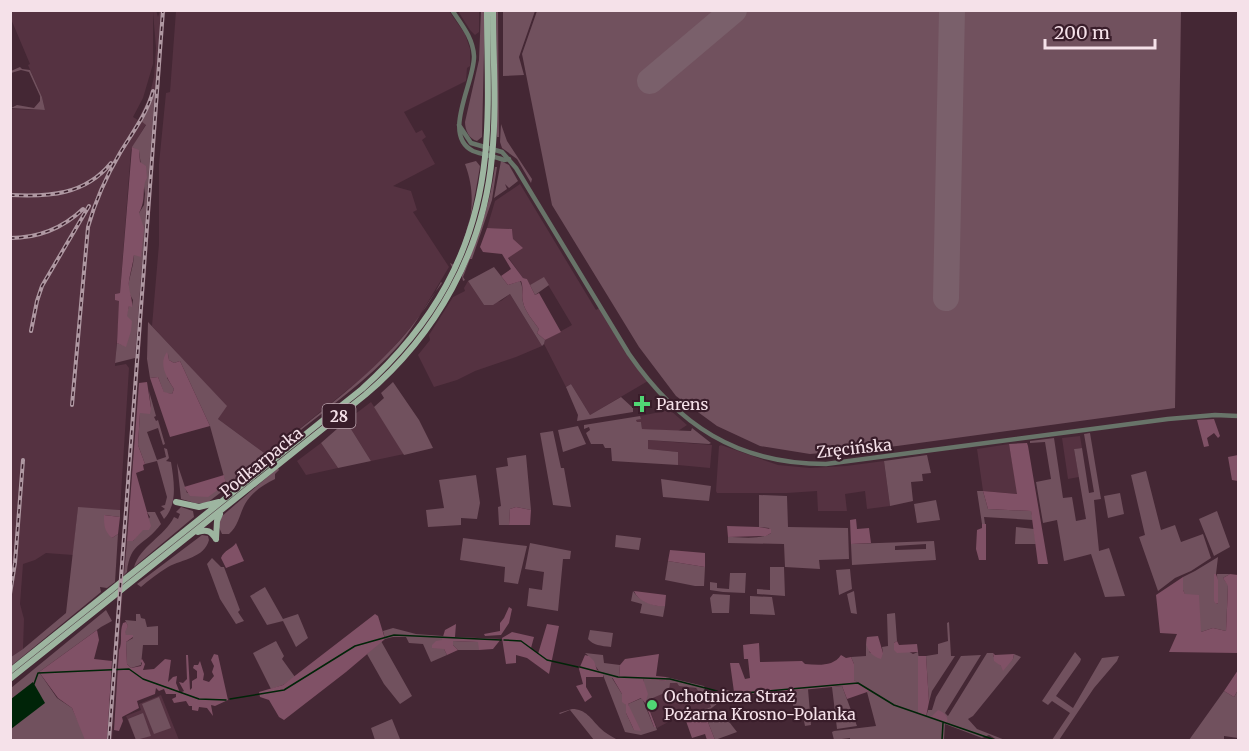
<svg xmlns="http://www.w3.org/2000/svg" width="1249" height="751" font-family="Merriweather,serif">
  <rect width="100%" height="100%" fill="#442734"/>
  <path fill="#553241" fill-rule="evenodd" d="M156,10L158,17L160,11H169L165,13L162,52L112,740H107L155,94L141,121L146,124L131,150L120,293L115,294V300H120L115,366L126,364L129,368L120,510L78,508L73,555L46,553L35,560L23,564L20,604L24,619L23,649L11,657V109L45,110L42,97L28,65L30,64L11,19V11ZM153,12L156,48L154,77L149,97L138,120L133,117L143,98L153,64Z
    M176,11H449L465,34L470,49V66L467,68L466,81L404,112L416,133L422,130L426,137L422,140L435,164L393,186L411,191L417,210L413,212L449,267L417,320L378,365L267,455L218,419L226,406L152,326L159,244V164L166,93L170,92Z
    M458,11H479V32L475,35L470,30Z
    M520,184L596,310L601,307L648,381L590,415L571,384L566,387L544,344L545,340L572,325L544,278L530,285L527,279L523,278L508,257L513,239L512,229L487,228L495,201Z
    M468,281L484,305L501,301L510,294L542,346L516,357L475,371L457,380L434,387L418,355L430,340L429,335L453,297L465,291L464,288Z
    M371,402L397,441L404,454L371,461L346,421Z
    M670,410L687,425L678,431L642,429L641,422H637L636,420L640,419V416Z
    M1080,436L1082,448L1074,449L1079,477L1068,479L1062,438Z
    M648,440L712,445L710,468L678,465V452L647,449Z
    M321,443L338,468L306,475L297,461Z
    M1009,444L1018,494L983,491L977,449Z
    M721,445L778,465L810,468L846,466L884,461L890,506L867,509L865,491L845,494L847,511H818L817,491L787,493H717L716,491L719,446Z
    M669,683H677L679,686H687L705,691L711,707L686,715L683,714L657,728L646,701L668,691Z
    M161,695L179,740H136L126,716L141,710L139,704Z"/>
  <path fill="#71515e" fill-rule="evenodd" d="M481,11H485L482,137L477,141C469,139 465,130 465,122L479,60Z
    M496,11H498L499,137H497Z
    M503,11H535L519,57L524,75L503,76Z
    M537,11H1181L1175,408L897,446L810,454L760,446L717,426L676,396L639,347L552,205L522,54Z
    M20,67L22,69L30,70L42,97L45,110L11,108L17,105L34,108L40,101V96L29,72L21,70L11,73V71Z
    M155,90L135,358L115,363L117,343L126,346V316L129,306H132L133,300L129,293V281L133,264L139,213L144,205L145,194L139,151L132,147L146,125L141,121Z
    M501,124L507,141L532,179L531,183L517,159L502,148L500,142Z
    M476,161L480,166C474,204 468,233 453,269L450,263L454,265C469,231 479,201 465,164Z
    M501,161L509,165L518,181L509,188L505,184L507,189L494,198Z
    M495,167H497L492,200L472,259H470L463,277L465,280L463,281L462,276C477,241 490,205 495,167Z
    M494,267L508,285L520,281C524,288 521,294 523,302C525,312 533,320 539,329L537,333L545,340L544,344L542,346L510,294L493,305H484L468,281Z
    M544,277L549,285L535,295L530,285Z
    M441,282L442,283C427,302 416,324 400,344C368,380 328,408 291,438L290,437C349,389 404,350 441,282Z
    M148,322L227,406L218,419L267,455L287,439L288,441L207,503H195L181,499L177,463L187,493L226,484L210,426L180,361L174,363L169,360V354L167,378L174,389L172,394L164,393L158,377L150,378L147,359Z
    M393,382L419,420L433,448L404,455L374,407L384,398L381,393Z
    M571,384L590,415L621,397L633,408V412L577,421L578,415L566,387Z
    M149,391L156,416L154,417L156,421L158,420L165,444L163,445L158,428L147,432L157,460L166,457L164,448L167,449L169,458L166,461L171,462C174,481 178,504 164,519L160,512L165,509L161,506L165,505L167,497L157,461L145,464L138,445L140,412L151,408Z
    M640,416L641,419L636,420L637,422H641L642,429L691,431L692,428L711,443L709,444L648,440V449L678,452V465L612,461L611,448H605L603,444H591L586,433L590,430L589,427L584,429V425Z
    M346,421L371,461L338,468L321,443Z
    M578,426L586,444L563,452L558,430Z
    M553,431L561,468H564L571,507L553,505L540,433Z
    M1090,433L1101,499L1094,500L1099,551L1109,548L1125,596L1105,597L1091,554L1064,561L1057,520L1043,523L1036,482L1051,479L1045,442L1030,443V441L1054,438L1063,498L1072,497L1076,521L1086,519L1074,449L1082,448L1089,493L1094,492L1084,434Z
    M526,455L531,510L516,507L510,509L509,525H499L498,507L501,506L496,468L508,466L507,458Z
    M927,455L931,473L922,474L923,481L911,482L913,501L890,506L884,461Z
    M278,468L279,470L275,474V479C264,484 251,493 245,504C239,515 239,525 229,534H222L218,525L222,516Z
    M1146,471L1161,530L1175,525L1181,542L1203,534L1211,558L1191,571L1175,578L1158,591L1139,537L1145,535L1131,475Z
    M476,475L480,503L477,519L461,518V525L428,527L426,510L444,508L439,480Z
    M661,479L711,486L709,501L663,497Z
    M977,491H983L988,509L1031,511L1033,520L984,517L985,524H982Z
    M1120,493L1124,514L1108,518L1104,496Z
    M759,495L787,496L788,527L848,528L849,559L819,560L820,569L785,567L784,544L728,543V537C740,537 761,540 771,533L769,528L759,527Z
    M936,500L940,520L917,523L914,504Z
    M78,507L120,510V517L104,515L112,538L118,534L115,582L107,588L100,587L101,592L11,666V657L23,649L66,613Z
    M181,507L193,511L194,517L134,567C140,546 164,537 174,517L178,519L180,514L176,512Z
    M1217,511L1230,547L1214,556L1199,519Z
    M147,512H155L161,524C145,546 130,541 127,572L124,575L127,541H133L150,517Z
    M1016,527L1034,529L1036,544H1015Z
    M202,535L208,536L209,540C204,558 183,559 168,567C158,573 149,580 141,587L137,584Z
    M616,535L641,538L639,550L615,547Z
    M463,538L527,546L518,584L504,582L505,567L460,560Z
    M934,541L936,560L852,565L851,544ZM926,544V549L895,550V546Z
    M530,543L571,551L570,559H563L558,611L527,606L529,588L542,590L544,572L525,569Z
    M1218,557L1216,574L1214,575L1216,604L1218,603L1217,574H1230L1223,578L1228,585L1226,631L1213,628L1201,632L1183,590V577L1195,571Z
    M212,558L221,567H224L240,610L238,612L244,621L236,624L220,599L207,564Z
    M668,561L705,567L704,586H695L665,580Z
    M770,567H784L785,596L757,594V589L770,590Z
    M850,569L852,589L839,595L836,570Z
    M730,573H746L745,593L723,592L710,590V582L717,583V588L729,589Z
    M265,587L283,619L298,614L308,638L296,647L283,621L267,625L250,596Z
    M633,591C638,600 654,607 665,606L663,617L640,613L642,604L631,601Z
    M854,591L857,614L851,613L847,594Z
    M713,594L730,595L729,613H712L710,598Z
    M750,596L772,597L775,615L750,614Z
    M106,610L112,621L101,627L39,672L57,698L72,708L86,739L11,740V688Z
    M895,613L897,641L894,643L913,654L918,652L926,717L928,710H932L936,697L961,656L981,655L945,713L948,716L987,653H993V656L1001,666L1013,659L1014,654L1021,657L973,716L968,719L977,729L1005,740H997L989,735L982,738L945,724L944,740H850V738L834,740L832,732L834,731L876,726L867,692L869,691L854,680V664L851,657L866,656V641L870,653H883L882,647L888,646L887,614Z
    M136,614H140L141,618L145,619L147,627L158,626V645H143L141,665L131,668L127,664L126,642L133,638L132,635L126,636L124,632L128,626L125,620L136,621Z
    M949,622L951,656H955L932,691L929,702L926,656L938,654V644L948,641L947,623Z
    M393,628L416,634L443,636L444,649L447,655L431,662L423,644L409,643L406,637H393L385,639L383,631Z
    M590,630L613,633L611,647C601,646 593,645 588,639Z
    M276,641L284,656L282,659L295,677L283,685L271,689L253,653Z
    M381,641L412,696L400,704L384,684L367,654Z
    M453,641L479,642V650H458L453,645Z
    M1075,652L1081,659L1080,662L1056,696L1073,708L1102,658L1119,656L1117,661L1094,688L1059,740H1052L1070,713L1052,701L1048,705L1042,701Z
    M585,653L603,655L604,663L620,665L619,678H612L622,694L626,705V713L634,730L628,704L642,698L654,727H656L657,730L641,735L625,732L603,675C595,668 592,658 585,653Z
    M666,677L704,686L706,690L718,692V703L708,711L684,716L682,714L686,715L711,707L705,691L700,693L696,688L679,686L677,683H670L669,691L646,701L643,678L666,681Z
    M842,686L857,726L837,729L832,687Z
    M723,689L734,692L780,691L734,696L724,693Z
    M808,689L811,725L805,726L803,716H798L797,709L794,710L791,691Z
    M1238,690V738L1224,736V740H1189L1224,691L1234,697Z
    M159,697L171,728L154,734L142,704Z
    M572,709C586,709 591,719 600,728C605,733 611,736 616,739L594,740L570,710L560,714L559,713Z
    M143,713L151,736L136,740L128,719Z
    M716,715L730,723L737,732L715,740L706,717Z
    M392,719L400,739L375,740L371,728Z"/>
  <path fill="#805166" d="M132,147L139,150L140,162L146,166L147,178C141,187 147,199 139,213L144,228L141,257L134,255C133,264 130,273 129,281C128,291 133,298 132,307L129,306L127,316L132,321L131,331L126,347L117,343L119,301L115,300V294L120,293Z
    M487,228L512,229L513,239L523,248L508,258L523,278L527,279L535,295L539,293L561,332L545,340L537,333L539,329C533,320 525,312 523,302C521,295 524,288 521,281L508,285L501,276L511,269L502,254L483,252L480,247Z
    M167,352L169,360L174,363L180,361L210,426L170,437L150,378L158,377L164,392L172,394L174,389C167,378 158,364 167,352Z
    M147,382L151,408L150,414L140,413L138,445L145,464L143,465L144,470L136,473L151,526L149,530H143L133,541H127L139,383Z
    M1214,419L1220,436L1218,438L1214,433L1207,438L1209,446L1204,447L1197,420Z
    M1027,443L1028,446L1048,564H1038L1031,511L988,509L983,491L1017,494L1009,444Z
    M1238,455V481L1232,480L1228,457Z
    M224,475L226,484L208,497L190,496L184,487Z
    M516,507L531,510L530,525H509L510,509Z
    M104,515L120,517L118,534L112,538C104,531 104,525 104,515Z
    M856,519L857,529L869,528L871,543L851,544L850,520Z
    M982,524H986V560H979L976,549L977,530L982,528Z
    M727,526L759,527L771,529V533L766,536L728,537Z
    M236,543L244,561L226,568L221,558C224,550 232,549 236,543Z
    M670,550L705,553V567L668,561Z
    M1214,574H1216L1218,580V603L1216,604L1214,601Z
    M1230,574L1238,575V653L1169,652L1177,634L1160,633L1156,595L1183,577V590L1185,594L1199,595L1201,632L1213,628L1226,631L1228,586L1223,578Z
    M634,591L666,595L665,606C654,607 638,602 634,591Z
    M509,607L512,609L509,623L501,635L485,636L484,634L500,631V623L504,618Z
    M375,614L378,616L385,639L346,672L284,720L279,717L269,700L260,697L259,692L283,685Z
    M126,622L128,626L125,632L126,635H133V637L126,642L127,664L131,668L141,666L142,663L140,661L142,659L145,664L143,670L154,669L165,659L171,660L168,682L173,677L177,676L176,683L180,693L184,691L179,682L183,683L187,679L186,655H188L190,690L192,688V681L197,678V671L193,668L194,665H198L200,661L204,674L203,680L209,682L214,676L212,672L214,666L211,660L214,654L218,655L228,700L215,706L211,705L213,716L207,708L199,707L198,711L192,710V706H189L186,701L174,703L172,699L176,697V694H166L164,689L159,691L156,688L155,694L137,701L139,708L122,717L123,721L119,731L114,730L119,650C123,642 119,632 123,623Z
    M456,624L455,637L501,639L493,649L479,650L478,642L453,641V645L458,650L447,655L444,649L432,648V645L436,641L442,640L445,630Z
    M547,624L559,626L549,674L527,658L516,655V663L506,664L502,638L512,632L534,637L531,648L538,654Z
    M97,630L99,640L94,659L112,661L107,740H85L72,708L58,698L39,672Z
    M878,636L883,653L881,659C871,656 864,648 867,637Z
    M897,641L899,645L917,644L918,652L897,653L894,650V643Z
    M759,643L760,662L802,661L805,664C818,665 833,667 841,655L846,658L851,657L854,664V680L870,691L847,699L842,686L792,691L734,692L730,663H739L745,679L750,678L748,659H744L743,645Z
    M993,653L995,655L1014,654L1013,659L1003,671L1001,666L994,661Z
    M659,654L656,676L666,677V681L643,679L648,694L646,701L656,727H654L645,703L641,698L628,704L641,731L634,730L626,713V705L622,702V694L612,677L619,678L620,665L625,659Z
    M585,655L589,656L594,661L597,670L603,672V677H586V687L592,697L585,702L576,686L583,684L579,669Z
    M918,656H926L929,702L926,717L932,716L938,710C944,712 949,717 947,723H943L918,714Z
    M1238,670V690L1234,697L1224,691Z
    M698,717H706L715,740H707L705,734L692,738L686,721Z"/>
  <path fill="#002408" d="M33,682L45,703L11,729V699Z"/>
  <g fill="none" stroke-linecap="round" stroke-linejoin="round">
    <path stroke="#002408" stroke-width="1.5" d="M504,640L521,641L547,660L578,667
      M580,667L618,677L670,679L717,691
      M34,684L38,673L129,669L143,679L199,699L226,700
      M724,692L734,694L858,683L894,705L995,740
      M230,699L284,690L355,646L394,635L501,640
      M942,740L943,723"/>
    <path stroke="#7a606b" stroke-width="26" d="M650,81L734,10
      M946,298L952,10"/>
    <path stroke="#687469" stroke-width="4.5" d="M452,10C462,25 473,38 474,56C475,82 441,135 473,151C483,155 494,156 504,160L509,159
      M459,125L471,143L502,152L516,168L629,354C678,425 737,464 826,464L1168,419L1215,415L1238,416"/>
    <path stroke="#9db5a0" stroke-width="6" d="M176,502L199,507L219,502
      M198,532C207,529 211,531 216,539
      M216,539L217,521L220,514
      M10,671L362,389C433,325 475,253 485,157C490,109 487,59 487,10
      M10,679L365,395C436,335 484,250 492,156C497,108 493,59 493,10"/>
    <g stroke="#af98a2" stroke-width="4">
      <path id="rail" d="M10,195C49,197 85,195 111,163
        M10,238C38,238 63,228 83,209
        M31,331L37,301L42,286L89,206
        M72,405L88,227C95,202 107,175 120,153C132,133 147,114 153,91
        M10,594L15,563L23,460
        M109,740L163,10"/>
    </g>
    <use href="#rail" stroke="#391d2a" stroke-width="1.5" stroke-dasharray="4.5" stroke-linecap="butt"/>
  </g>
  <g fill="#50d674" stroke="#391d2a" stroke-width="2">
    <path d="M639 395h6v6h6v6h-6v6h-6v-6h-6v-6h6z"/>
    <circle cx="652" cy="705" r="6"/>
  </g>
  <g text-anchor="middle" dominant-baseline="central" stroke-width="4.5" stroke-linejoin="round" paint-order="stroke">
    <rect fill="#391d2a" stroke="#bda6b0" stroke-width="1.5" x="322.5" y="404" width="33" height="24" rx="4.5"/>
    <g font-size="15" font-weight="bold" fill="#f5e1e9">
      <text x="339" y="416">28</text>
    </g>
    <g font-size="16" fill="#f5e1e9" stroke="#391d2a" text-anchor="start">
      <text x="656" y="404">Parens</text>
      <text x="664" y="696">Ochotnicza Straż<tspan x="664" dy="18">Pożarna Krosno-Polanka</tspan></text>
    </g>
    <g font-size="16" fill="#f5e1e9" stroke="#391d2a">
      <text transform="translate(854 448) rotate(-6)">Zręcińska</text>
      <text transform="translate(261 462) rotate(-39)">Podkarpacka</text>
    </g>
  </g>
  <rect width="1249" height="751" fill="none" stroke="#f5e1e9" stroke-width="24"/>
  <path d="M1045 39v9h110v-9" fill="none" stroke="#f5e1e9" stroke-width="3"/>
  <text x="1054" y="39" font-size="18" fill="#f5e1e9" stroke="#391d2a" stroke-width="4.5" paint-order="stroke">200 m</text>
</svg>
